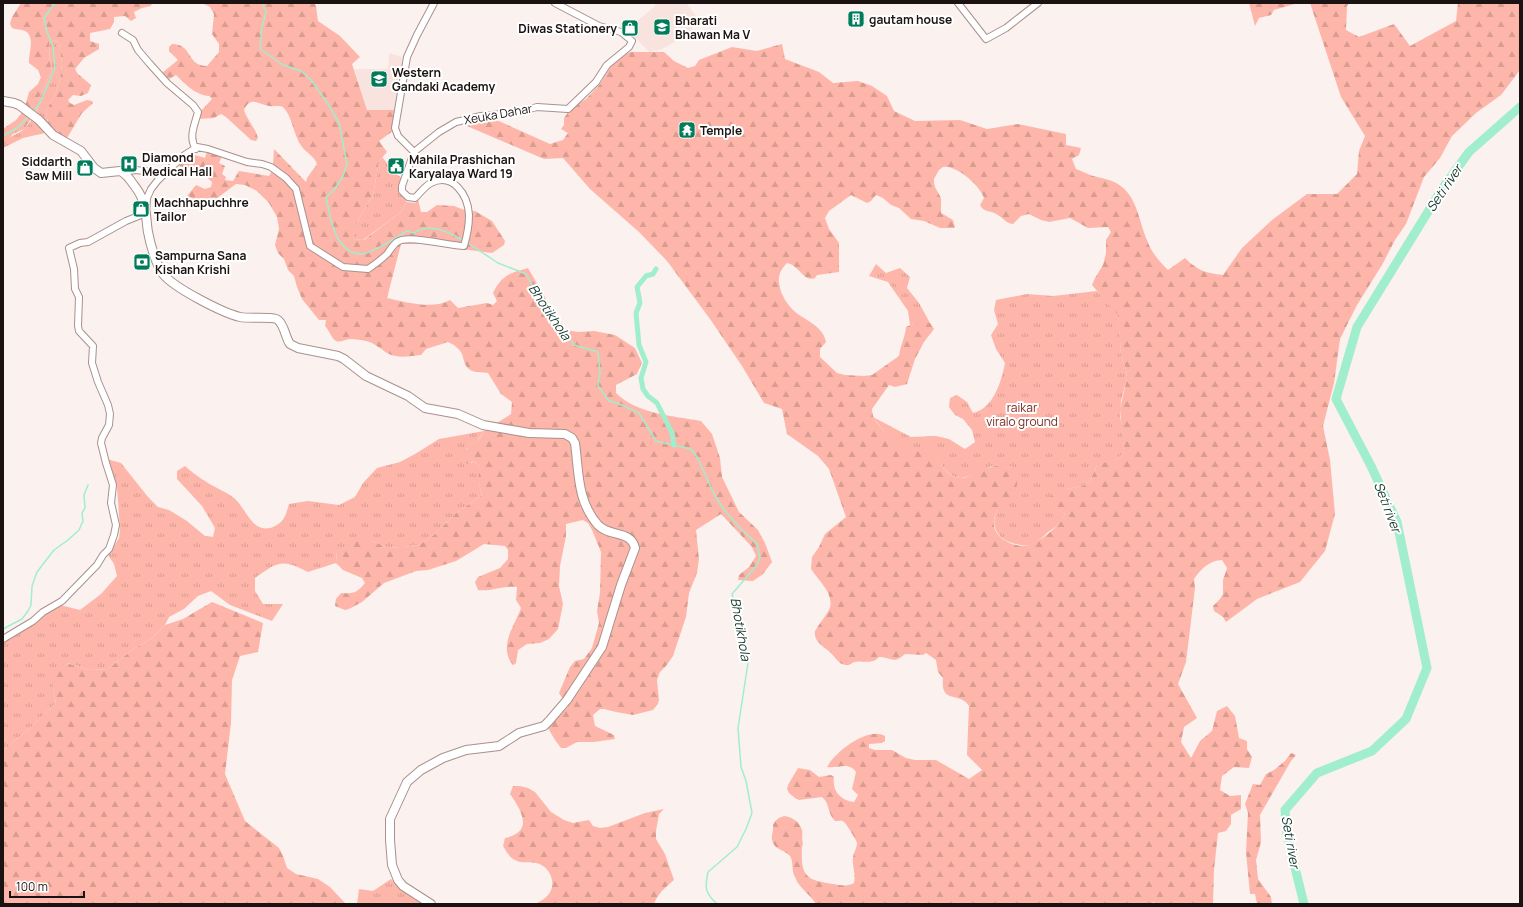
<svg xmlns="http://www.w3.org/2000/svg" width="1523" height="907" font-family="Manrope,sans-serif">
  <defs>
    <pattern id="grass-tufts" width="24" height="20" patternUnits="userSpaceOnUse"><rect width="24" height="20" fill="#feb6aa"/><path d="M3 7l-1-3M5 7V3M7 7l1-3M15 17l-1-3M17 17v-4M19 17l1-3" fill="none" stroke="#d99c91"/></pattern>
    <pattern id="forest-firs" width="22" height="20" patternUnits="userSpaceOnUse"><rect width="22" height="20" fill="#feb6aa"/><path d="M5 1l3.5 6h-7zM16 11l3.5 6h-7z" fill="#d99c91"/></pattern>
  </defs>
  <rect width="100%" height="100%" fill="#fbf1ef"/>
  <path fill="#f8e3df" d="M656,3H686L699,20L688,33L673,43L662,49L649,52L633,35L626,30L654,7Z
    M389,53L402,57L401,77L396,110H367L354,69H388Z"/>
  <path fill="url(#grass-tufts)" d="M49,39L59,42L62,64L60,79L55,95L46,111L49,132L23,138L3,148C5,135 17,136 24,129C30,123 35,114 39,107L38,102L39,98L52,70L50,64Z
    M382,157L396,174L402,178L401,194L407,202L401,212L363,240L354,239V227L373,195L379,161Z
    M876,264L886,273L900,268L910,277L907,288L919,303L930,323L910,325L908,311L888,282L869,276Z
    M1097,291L1114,308L1118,315L1119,323L1121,355L1126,370L1127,378L1121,401L1120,417L1122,425L1124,452L1118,459L1096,467L1090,481L1083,486L1067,489L1051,505L1065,514C1061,523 1056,527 1048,532C1044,536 1038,541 1033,544C1027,547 1019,545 1012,543C993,537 989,520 1001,504C1005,500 1009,496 1013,493L992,466C984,469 968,478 961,478C946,478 942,462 932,453C926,448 916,453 908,451C897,448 880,427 873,417L911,437L936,436L949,439L965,449L975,442L972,430L963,419L955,415L949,407L950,398L957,395L967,402L973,413C994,408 1001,382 1005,363L996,349L991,335L998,324L994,310L996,300L1027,294L1053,296Z
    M484,431C479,440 474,444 466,449L471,463L474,461L480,467L479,483L482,495L455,514L434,535L419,545L389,548L372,541L337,551L336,563L308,572C282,559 279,561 255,578V591L263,604H283L272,621L230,605L211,591L198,596L184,609L169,617L165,625L151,639L135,648L108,669L89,670L68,663L53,689L56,703L28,730L3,750V643L60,605L80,610L101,594L117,576L114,564L108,555L119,538L120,529L117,487L107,459L121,463L148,497L158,507L169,510L187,521L205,536L213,537L215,528L202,506L177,479V471L185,466C191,471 198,477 205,481C214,487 225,491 234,498C247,509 253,537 275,526C285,521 286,514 289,504L308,501L339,505L355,497L363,483L377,468L400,462L415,454L439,439Z
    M391,879L407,894L424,904H357L359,889L373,891Z"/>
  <path fill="url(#forest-firs)" fill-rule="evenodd" d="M21,3H152L151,6L142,8L134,12L136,18L131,21L125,16L114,17V22L110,29L90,33V41L99,44V49L84,58L75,69L78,74L91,85L88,93L81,96L73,95L68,100L70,103L74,105L87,100L92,101L93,103L82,113L67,138L57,133L49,132L46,111L55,95L60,79L62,64L59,42L49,39L50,64L52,70L39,98L38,102L39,107L24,129L13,134L3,145V129L16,120L24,110L29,92L38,84L41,77L38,70L29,63C28,54 36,37 25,31C22,29 16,30 12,28L10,24L12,17Z
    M202,3H314L316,6L318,21L340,36L360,57L352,64L367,110H396L393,131L379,141L387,152L379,161L373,195L354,227V239L364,240L401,212L407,202L415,203L418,199L421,212H427L437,205L454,206L467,211H475L492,221L505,241L504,245L492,253L423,244H401L387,298C405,302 433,310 450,300L458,308L487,303L493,305L497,301L493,293C502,275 510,273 528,268L554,313L567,330L578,332L594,331L615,335L635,348L642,363L637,374L616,385V393C637,414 673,416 701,421L712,434L720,458L722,477L739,512L758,530L765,543L772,562L763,574L753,581L738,580L739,575L749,567L756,556L752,547L721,514L696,530L699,559L697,573L689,593L686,617L673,656L666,666L660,672L657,680L659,700L658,704L653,710L633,715L616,712L604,709H600L593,715L595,726L614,735L615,739L594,742H577L566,748H561L555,740L548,728L568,707L559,693L570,667L575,661L584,659L592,648L599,623L597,611L600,593L601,552L592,530L588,523L583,520L566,524V536L560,566L559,586L563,604L558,629L549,639L540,643L527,644L518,650L516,663L513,665C498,647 514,627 521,608L516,600L517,587C503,585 491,592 478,590L475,582L478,577L500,568L508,559V550L505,546L484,544L456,561L428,570L416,571L384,583L362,602L349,609L345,610L335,606L336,599L341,593C353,594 357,593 365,583L362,578L343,570L336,563L337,551L355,539L372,541L389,548L419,545L434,535L455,514L482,495L478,479L480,467L474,461L467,464L463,452L480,438L484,431L511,414L512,402L501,394L488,373C482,372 473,373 469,369C464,365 464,360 462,354C460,349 453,344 448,342L426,349L421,355C410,356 397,359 387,353C381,349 373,342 366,341C361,340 356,339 351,339C345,339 341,343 336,341C332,339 329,330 325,326L326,320H319L302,299L297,287L294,276L288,270L284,259L278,253L275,245L279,229L277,217L269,203L257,191L245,185L236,184L208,205L187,196L196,185L205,189L211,187L212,182L199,171L179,166L191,154L205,158L207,151L222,156L219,163L225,166L222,174L226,177L225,180L233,181L239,171L269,176L272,171L279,177L285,174L273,165L274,149L306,182L307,178L317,164C315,157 307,153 302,147C293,135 293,117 283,107C278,105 274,107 269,106C259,105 251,95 244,110C247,120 255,127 258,138L256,141L251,140L226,117L221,114L214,118L198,119L199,113L212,99L209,96C195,95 185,84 176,75L168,80L162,73L178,60L169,51V47L172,44C193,44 186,66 207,66L219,52V44L212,34L214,14L210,7Z
    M1249,3H1298L1274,10L1271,15L1259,18L1255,26Z
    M1310,3H1349L1347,6L1346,30L1359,37L1394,24L1410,46L1456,21L1458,3H1520V70L1501,95L1476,113L1452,136L1440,158L1424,177L1406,224L1395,240L1382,265L1357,305L1340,339L1334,383L1323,426L1330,460L1335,514L1325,551L1300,582L1257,599L1226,622L1223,617L1214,611L1213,606L1220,599L1223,594V580L1227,568L1222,560C1210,560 1201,569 1194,579L1195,588L1186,662L1178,684L1197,718L1184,727L1181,742L1191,758L1200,741L1212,731L1217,711L1227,706L1235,716L1239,738L1247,741V749L1252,757L1249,768L1234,767L1222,776L1220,790L1230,796L1241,795V809L1231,815V824L1226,831L1218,833L1214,870L1213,904H1157L1153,902L1152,904H816C810,894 799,888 795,877C791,871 794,862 790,856C785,850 776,850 773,843C770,837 774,831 773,825C780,810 798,817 802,830C803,835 801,838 803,843C801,850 802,854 802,861C803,881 817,881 833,884C841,885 847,887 854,883C856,873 852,867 853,858C853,853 857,848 857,843C857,841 846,823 844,822C842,820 838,821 835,821C827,813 830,803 822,797L799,800L795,798L789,793L787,789L788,785L798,768L810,770L819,777L831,775L834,777C832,791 840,800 854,802L858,795L852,789L856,772C848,761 838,769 827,767C835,752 868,726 885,736V741L882,743L869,744V748L875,750H892L906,758L915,760H936L969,779L982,770L967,755L969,706C960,691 940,705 943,678L938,672L936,660L926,653L923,655L905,654C893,665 892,657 879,657C872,665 864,660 855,662C851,663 849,666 846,665C838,664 836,658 831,653C825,647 813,642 815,631C819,624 825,617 829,610C836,595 818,580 811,569L812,557L819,547L825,534L846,517L829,469L818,456L787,434L782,409L764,403L742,366L710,319L667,261L639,232L590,189L563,158L544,159L467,126L492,118L550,144L563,140L568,133L561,129L564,125V118L571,108L586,99L600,84L611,66L621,57L630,52H664L674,61L688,68L695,66L699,60L732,47L757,51L782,44L785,59L819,72L833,83L858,81L872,86L887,96L894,111L915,121L960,120L987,129L1018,124L1066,134V145L1081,148L1079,155L1072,159L1076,169C1082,171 1087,174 1093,176C1104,179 1112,179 1122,187C1138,200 1139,222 1147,240C1151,252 1159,261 1168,270L1185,258C1198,271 1206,273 1223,275L1242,248L1272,220L1307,194H1337L1357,174L1359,151L1365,136L1341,97ZM943,167C957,165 980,186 984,198L980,205C984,213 990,210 996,214C1003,217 1005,223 1013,224L1021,216L1029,214L1041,220L1049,222L1070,218L1088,228L1108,227L1111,232L1106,240V253L1103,265L1095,278L1092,285L1118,315L1121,355L1126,370L1127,378L1120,409L1124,452L1118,459L1103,463L1096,467L1090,481L1083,486L1067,489L1050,497V505L1065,514C1060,526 1045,537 1034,543C1022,551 996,541 994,526C992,503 1014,500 1017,485C1018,480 1017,472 1016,467C1003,464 989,466 977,472C972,474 966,479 960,478C943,477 942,459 931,452C925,448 916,452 910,451C901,449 878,427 874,418C873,416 872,412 872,409L889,385L895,387L907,384L915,359L924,342L934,329L930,323C922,323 913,323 906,327C905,338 900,346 899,356L872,375L864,376L845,375L837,373L820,357V349L826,342C823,325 803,320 792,309C786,302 782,296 780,288C777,277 780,270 787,263C799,265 804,283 815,278L817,275L839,272V243L829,229L825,218L829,211L851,195L867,203L871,201L876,195L883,198L891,205L899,208L911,219L924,221L940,228H955L953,220L941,213V198L935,187L934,183V179L939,170Z
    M212,602L263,623L258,652L240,656L232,680L231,723L225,774L245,821L279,848L283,856L287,868L296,874L318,879L330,887L346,904H3V750L28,730L56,703L53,689L52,673L67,663L89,670L108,669L135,648L151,639L165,625L183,619Z
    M1291,753L1296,755L1291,761L1260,815L1261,842L1256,860L1258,879L1271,897L1272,904H1257L1255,894H1250L1246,852L1248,813L1245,804L1253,784L1260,785L1266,774L1274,770L1285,761Z
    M513,786H520L528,788L535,792L551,812L564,820L573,823L589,820L593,826L600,828L608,827L645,813L664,809L659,814L656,831V839L665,854L674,880C666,887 658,893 654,904H535C543,900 550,896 552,887C554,877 547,865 536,863C529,861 522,864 515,860C509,857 506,851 503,846L505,838C534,832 522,811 510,794Z"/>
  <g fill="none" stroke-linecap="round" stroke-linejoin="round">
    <path stroke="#a1eecd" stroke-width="1.5" d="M262,3L266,12L262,27L260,49L283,65L301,71L311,80L328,104L339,123L347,164L342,178L334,190L326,197C330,216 334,252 360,254C370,255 397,237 407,231L414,233C429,222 451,233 464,241
      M33,112L40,103L55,68L53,46L47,32L44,18L55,3
      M3,136L17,128L29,116
      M468,243L498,263L526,274L543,305L574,345L598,352L600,373L598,386L609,401L617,403L639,413L656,441L691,449L697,457L714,494L724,510L740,528L757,544L760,557L757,565L732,594L748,663L738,728L741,767L746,781L752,813L746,829L737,847L708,872C705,887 704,892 717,904
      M3,629L22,619L28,611L31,605L32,586L37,572L54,550L68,540L79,530L83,521L82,513L85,508L84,495L88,485"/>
    <path stroke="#a1eecd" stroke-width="5" d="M656,269L653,274L646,276L637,287L640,303L636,313L639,345L646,362L641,378L643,389L648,396L657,403L672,433L674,445"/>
    <path stroke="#a1eecd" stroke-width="9" d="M1304,904L1287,835L1285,810L1317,773L1372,751L1406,719L1427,668L1397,522L1371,466L1336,399L1357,327L1442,189L1469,152L1520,107"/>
    <g stroke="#a9918d" stroke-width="8">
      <path id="minor" d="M958,3L986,39L1006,28L1038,3
        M122,33L133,40L138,50L149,63L167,83L193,105L198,112C195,124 188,137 196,149
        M414,152L439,132L456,122L481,116L514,113L537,107L568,109L596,82L607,65L629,47L632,41L621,32L599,26L555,3
        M122,172L136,170L160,173L166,172
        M3,639L33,621L43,612L62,601L97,565L103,555L109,549L114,535L116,525L111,503L113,485L106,463L101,443L102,438L109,425L110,414L108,405L98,382L92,363L93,346L79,331L78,326L79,297L75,289L74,269L69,248L80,243L88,242L126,221L146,213L147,198L151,189L158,180L183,156L197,147L208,149L247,162L262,164L271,167L286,178L296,189L310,246L343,267L368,269C374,265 381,260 387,254C390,250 393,245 397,242C408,234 449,246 464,246C467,236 469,225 469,215C468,195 453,172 431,183C425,186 420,193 415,198L408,197L402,191V186L414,152L398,136L395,128L407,57L417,35L434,3"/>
    </g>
    <g stroke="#a9918d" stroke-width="10">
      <path id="major" d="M3,101L14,103L19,105L39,120L53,135L81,151L94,168L101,173L120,171C125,173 128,177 131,181C135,187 140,192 142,199C147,209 146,221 148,232C150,243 156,265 163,274C174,288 223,313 240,317C249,319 274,316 278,320C285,326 285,337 290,344L298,348L338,356L344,359L366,376L408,396L425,408L458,414L483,425L529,433L565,434L572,438L575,443C579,473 577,501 598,525C609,537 631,530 635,548L621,585L602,647L567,700L549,721L544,726L519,733L499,746L466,750L443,758L421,770L407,782L390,819V840L392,865L398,880L403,886L431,904"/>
    </g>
    <use href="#minor" stroke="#fff" stroke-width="6"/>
    <use href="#major" stroke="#fff" stroke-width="8"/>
  </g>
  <defs>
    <g id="building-square" transform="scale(0.9)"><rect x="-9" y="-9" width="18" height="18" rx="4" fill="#017c5a" stroke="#fff"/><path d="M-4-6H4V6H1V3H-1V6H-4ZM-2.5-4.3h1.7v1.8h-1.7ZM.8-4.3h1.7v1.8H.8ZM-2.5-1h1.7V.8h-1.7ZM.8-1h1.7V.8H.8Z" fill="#fff"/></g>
    <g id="school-square" transform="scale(0.9)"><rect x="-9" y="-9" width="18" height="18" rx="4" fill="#017c5a" stroke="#fff"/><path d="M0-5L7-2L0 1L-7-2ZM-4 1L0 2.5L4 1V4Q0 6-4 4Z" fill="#fff"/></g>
    <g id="shop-square" transform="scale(0.9)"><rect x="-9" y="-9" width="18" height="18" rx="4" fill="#017c5a" stroke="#fff"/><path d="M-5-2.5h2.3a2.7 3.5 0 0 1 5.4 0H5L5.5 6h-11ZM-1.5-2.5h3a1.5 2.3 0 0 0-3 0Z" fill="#fff"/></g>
    <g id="temple-square" transform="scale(0.9)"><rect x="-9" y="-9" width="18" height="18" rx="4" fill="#017c5a" stroke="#fff"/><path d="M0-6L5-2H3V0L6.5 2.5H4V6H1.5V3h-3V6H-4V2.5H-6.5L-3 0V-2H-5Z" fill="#fff"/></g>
    <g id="hospital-square" transform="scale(0.9)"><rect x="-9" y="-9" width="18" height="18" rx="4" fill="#017c5a" stroke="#fff"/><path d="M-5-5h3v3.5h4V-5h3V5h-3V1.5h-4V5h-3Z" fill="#fff"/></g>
    <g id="civic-square" transform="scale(0.9)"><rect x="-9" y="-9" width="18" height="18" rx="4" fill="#017c5a" stroke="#fff"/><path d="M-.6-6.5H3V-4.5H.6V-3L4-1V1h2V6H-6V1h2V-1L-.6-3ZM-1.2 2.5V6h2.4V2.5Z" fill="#fff"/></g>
    <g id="bank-square" transform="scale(0.9)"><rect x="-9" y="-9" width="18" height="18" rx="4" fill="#017c5a" stroke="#fff"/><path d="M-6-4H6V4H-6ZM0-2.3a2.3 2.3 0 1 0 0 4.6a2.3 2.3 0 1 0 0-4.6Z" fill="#fff"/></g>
  </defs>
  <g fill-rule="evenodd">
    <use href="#building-square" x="856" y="19"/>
    <use href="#school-square" x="662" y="27"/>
    <use href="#shop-square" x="630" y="28"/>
    <use href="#school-square" x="379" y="79"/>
    <use href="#temple-square" x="687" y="130"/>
    <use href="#hospital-square" x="129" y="164"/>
    <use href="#civic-square" x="396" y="166"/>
    <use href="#shop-square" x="85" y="168"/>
    <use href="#shop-square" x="141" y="209"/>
    <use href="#bank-square" x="142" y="262"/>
  </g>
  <g text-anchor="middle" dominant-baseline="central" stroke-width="4" stroke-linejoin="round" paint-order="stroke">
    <g font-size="12" font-weight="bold" fill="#1b1311" stroke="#fff" text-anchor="start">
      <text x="869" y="19">gautam house</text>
      <text x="675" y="20">Bharati<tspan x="675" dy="14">Bhawan Ma V</tspan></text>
      <text x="617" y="28" text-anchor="end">Diwas Stationery</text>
      <text x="392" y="72">Western<tspan x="392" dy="14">Gandaki Academy</tspan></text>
      <text x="700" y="130">Temple</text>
      <text x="142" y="157">Diamond<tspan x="142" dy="14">Medical Hall</tspan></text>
      <text x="409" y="159">Mahila Prashichan<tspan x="409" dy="14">Karyalaya Ward 19</tspan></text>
      <text x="72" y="161" text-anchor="end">Siddarth<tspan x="72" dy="14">Saw Mill</tspan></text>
      <text x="154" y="202">Machhapuchhre<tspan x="154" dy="14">Tailor</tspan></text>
      <text x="155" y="255">Sampurna Sana<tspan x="155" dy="14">Kishan Krishi</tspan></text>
    </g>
    <g font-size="12" fill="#1b1311" stroke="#fff">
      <text transform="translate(498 114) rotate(-10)">Xeuka Dahar</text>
    </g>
    <g font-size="12" fill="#7d291f" stroke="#fff">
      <text x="1022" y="407">raikar<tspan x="1022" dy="14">viralo ground</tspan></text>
    </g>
    <g font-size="13" font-style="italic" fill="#15382b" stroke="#fff">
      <text transform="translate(1444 188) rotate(-56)">Seti river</text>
      <text transform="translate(550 312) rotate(56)">Bhotikhola</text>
      <text transform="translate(1388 507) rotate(69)">Seti river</text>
      <text transform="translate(741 629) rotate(80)">Bhotikhola</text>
      <text transform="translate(1291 842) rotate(80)">Seti river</text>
    </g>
  </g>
  <rect width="1523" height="907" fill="none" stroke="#1b1311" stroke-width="8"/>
  <path d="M10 891v6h74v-6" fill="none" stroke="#1b1311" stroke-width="2"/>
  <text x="16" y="891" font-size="12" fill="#1b1311" stroke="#ffffff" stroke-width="3" paint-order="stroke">100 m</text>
</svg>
